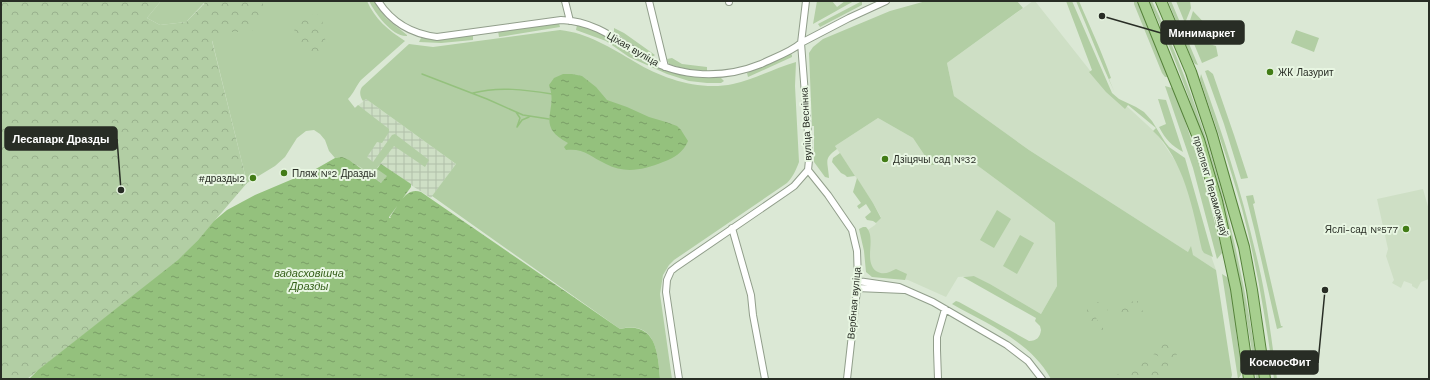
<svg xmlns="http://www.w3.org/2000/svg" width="1430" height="380" font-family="'Work Sans',sans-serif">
  <defs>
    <pattern id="industrial-grid" width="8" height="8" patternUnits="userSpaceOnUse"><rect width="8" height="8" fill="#cedfc5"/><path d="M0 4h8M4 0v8" fill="none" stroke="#b1c0a9"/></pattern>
    <pattern id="forest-crowns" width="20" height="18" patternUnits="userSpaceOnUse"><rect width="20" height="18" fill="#b2cea4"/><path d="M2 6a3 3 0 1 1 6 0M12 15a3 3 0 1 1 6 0" fill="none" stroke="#99b18d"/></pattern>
    <pattern id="water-ripples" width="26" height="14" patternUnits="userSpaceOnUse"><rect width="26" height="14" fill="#94c17d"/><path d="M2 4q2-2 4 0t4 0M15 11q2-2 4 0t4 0" fill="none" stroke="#799d66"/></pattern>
  </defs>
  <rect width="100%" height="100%" fill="#dbe8d5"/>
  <path fill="#cedfc5" d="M1033,1H1035L1107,92L1119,99L1157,134L1180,168L1216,270L1029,150L954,96L947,63Z
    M878,118L913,138L931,165L974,163L1055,223L1057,286L1041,314L990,284L974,276L958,277L946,297L908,280L879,275L867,263L862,234L875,225L881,217L873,203L835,146Z
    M1423,189L1429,210V279L1421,282L1417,289L1412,286V284L1404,281L1401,288L1392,283L1394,280L1386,256L1388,249L1377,199Z"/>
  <path fill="url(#industrial-grid)" d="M366,99L456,164L431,198L411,185L389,218L390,211L349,160L355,108Z"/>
  <path fill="#b2cea4" d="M161,1H367C375,19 388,30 405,41L361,80C356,86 354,93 348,99L355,108L358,105L389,129V132L382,143L377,142L367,157L373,162L392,135L395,134L429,160L425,167L394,146L377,168L388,176L382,183C371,175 348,155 335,158L329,151L325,140L320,134L314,130L306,131L297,138L285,157L275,166L247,183L212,40L214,39L204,3L186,22L160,25L147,18Z
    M369,1H374L386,18L407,35V36C392,37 375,13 369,1Z
    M817,1H832L837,7L845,1H854L813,24Z
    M862,1V5L820,27L818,24Z
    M926,1H1017L1023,8L947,63L954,96L1029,150L1188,252L1191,246L1193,255L1216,270L1232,375L1231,379H1051C1030,341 989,325 952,304L956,301L959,302L1029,341C1037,341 1040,337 1041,330L1040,326L1035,321L1036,318L963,277L974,276L990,284L1041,314L1057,286L1055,223L974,163L931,165L913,138L878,118L835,146L837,149C823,159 828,161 829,178L825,177L814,162V126H812L809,53L813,47L823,39L890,11Z
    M1066,1H1072L1112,93L1119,99L1136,107L1144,112L1152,121L1165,142L1169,147L1185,158L1213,257L1204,253L1202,250C1193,210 1184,159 1153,131L1156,128L1128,105L1125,109L1106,92L1089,72L1092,70Z
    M1076,1H1079C1090,27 1102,52 1111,78L1109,79L1114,91C1100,61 1089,31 1076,1Z
    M1134,1H1137L1169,74L1168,77H1165L1162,73L1134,4Z
    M1149,1H1152C1209,120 1241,249 1259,379H1256C1238,249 1205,120 1149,1Z
    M1168,1H1171L1198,65L1195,64L1192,60Z
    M1176,1H1190L1191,8L1185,23Z
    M1193,11L1210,29L1211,42L1191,35L1188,27Z
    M559,23L560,27L499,37L498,31Z
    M577,25L600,32L648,63L657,67L678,73L702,78H721L724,81L721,83H707L689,81L667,74L629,57L606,41L576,30Z
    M614,28L624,33L655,55L652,57L647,55L614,32Z
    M560,30C588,33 611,48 635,62C663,79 700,91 733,84C755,79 775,68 796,62L795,86L799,162C796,170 793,177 787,183L674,260L669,265L663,275L660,294L672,379H660C658,353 656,320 620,329L432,196L456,164L366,99L363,101C360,96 359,92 362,87L409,44L433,47Z
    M1296,30L1319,38L1314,52L1291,43Z
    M473,35V40L441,43L419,42L421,38L439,40Z
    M1192,39L1216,46L1218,56L1202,63Z
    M790,53L792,55V57L748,77L747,73Z
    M672,58L682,64L707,67V71L684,69L669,64L667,59Z
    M1208,70L1213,74L1234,135L1248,178L1241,179L1224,124L1205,71Z
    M1201,74C1222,132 1241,190 1255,250C1266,292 1271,336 1277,379H1274C1266,322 1257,265 1242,209C1230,165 1214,122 1200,79Z
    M1165,86L1172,88L1176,94L1200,166L1221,247L1222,253L1217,259L1193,168Z
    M1158,99L1166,100L1183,152C1171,145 1166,140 1159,127L1166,124Z
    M840,153L855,176L847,177L845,175L841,173L832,162L833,158Z
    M857,178L873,203L881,218L876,223L873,221L867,220L865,217L871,212L866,204L859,209L857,206L861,203L853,192Z
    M1253,195L1255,203L1253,204L1281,326H1282L1283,327L1277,329L1255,232L1246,196Z
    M997,210L1011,219L994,248L980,240Z
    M863,227H866C877,238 863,260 876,271C884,276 889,272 896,269L907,274L905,280L872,277L866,272L864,251L859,229Z
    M1020,235L1034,243L1017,274L1003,266Z
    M1222,274L1227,277L1230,282L1236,316V331L1242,372L1241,375L1238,379Z"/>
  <path fill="url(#forest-crowns)" d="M1,1H161L147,18L160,25L186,22L207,1H263V19L251,32H231L212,41L247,183L198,240L178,261L27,379H1Z
    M315,14L321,16C323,22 323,26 324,31C325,43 329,45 321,55L314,57C301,50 295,42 294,27L300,20Z
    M1107,296L1113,309L1108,311L1104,303L1097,309L1096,318L1104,330L1096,331L1088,325L1087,309Z
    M1138,301L1137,309L1144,311L1142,315L1118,313C1121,302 1127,302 1138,301Z
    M1174,340L1180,341L1176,357L1162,372L1157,379H1111L1138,360L1147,361L1149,368L1160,365L1163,358L1148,352L1158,341L1170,346Z"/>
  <path fill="url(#water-ripples)" d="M563,74H572L582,76L596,87L607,100L627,107L649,117L666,122L677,126L681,130L688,141C683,153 674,158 663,162C643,170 625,174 606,164C591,157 584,148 566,150L564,147L568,143C534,125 559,111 549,85L554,78Z
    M342,157L349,160L381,183L387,176L377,169L381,164L411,184V187L389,217V218H391L390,217C398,206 406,186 421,192L620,329C656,321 658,352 660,379H29L38,370L178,260L198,240L214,221L227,210L255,195L314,170L335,158Z"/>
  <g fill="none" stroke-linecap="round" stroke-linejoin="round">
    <path stroke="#94c17d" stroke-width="1.5" d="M422,74L487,99L523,115L549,119
      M473,93C499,86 526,90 552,94
      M516,112L520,118L517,127L522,120L529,117"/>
    <g stroke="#919e8b" stroke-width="8">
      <path id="minor" d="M378,1C392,23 412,34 437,37L561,20C596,21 618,41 646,58C681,78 724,79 761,64C773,58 791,52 801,43L849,18L886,1
        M565,1L570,21
        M649,1L665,67
        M729,1V2
        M808,170L828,195L852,230L857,251L858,281L847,379
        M732,228L751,295L753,315L765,379
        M858,281L899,287L933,302L1007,345L1028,361L1042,379
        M857,288L904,290
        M679,379L666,292L667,280L671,271L676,267L787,191L794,186L808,170L809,160L808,133L801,43L806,1
        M938,379L937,350V337L945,309"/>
    </g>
    <g stroke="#55823a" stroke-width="12">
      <path id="primary" d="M1143,1L1199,140L1217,201L1236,289L1249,379
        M1161,1L1191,72L1212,135L1244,247L1252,290L1265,379"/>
    </g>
    <use href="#minor" stroke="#fff" stroke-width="6"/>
    <use href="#primary" stroke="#a7cf8f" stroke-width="10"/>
  </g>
  <g fill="#427c16" stroke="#e8f6e2" stroke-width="1.5">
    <circle cx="1270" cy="72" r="4"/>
    <circle cx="885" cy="159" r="4"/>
    <circle cx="284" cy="173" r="4"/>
    <circle cx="253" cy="178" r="4"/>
    <circle cx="1406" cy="229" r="4"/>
  </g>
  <g text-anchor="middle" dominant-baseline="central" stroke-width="4" stroke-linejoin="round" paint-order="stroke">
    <g font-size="10" fill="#282d25" stroke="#e8f6e2">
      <text transform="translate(633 49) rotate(30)">Ціхая вуліца</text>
      <text transform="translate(806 124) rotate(-93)">вуліца Веснінка</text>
      <text transform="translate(1211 186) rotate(74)">праспект Пераможцаў</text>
      <text transform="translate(854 303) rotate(-85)">Вербная вуліца</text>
    </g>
    <g font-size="10" fill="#282d25" stroke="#e8f6e2" text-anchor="start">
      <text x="1278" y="72">ЖК Лазурит</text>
      <text x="893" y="159">Дзіцячы сад №32</text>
      <text x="292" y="173">Пляж №2 Дразды</text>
      <text x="245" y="178" text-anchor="end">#дразды2</text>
      <text x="1398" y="229" text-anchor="end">Яслі-сад №577</text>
    </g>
    <g font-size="11" font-style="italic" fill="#36601b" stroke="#e8f6e2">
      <text x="309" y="273">вадасховішча<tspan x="309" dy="13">Дразды</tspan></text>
    </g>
  </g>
  <path fill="none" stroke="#282d25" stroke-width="1.5" d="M1102 16L1161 33M121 190L117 139M1325 290L1318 363"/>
  <g fill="#282d25" stroke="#e8f6e2" stroke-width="1.5">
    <circle cx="1102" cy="16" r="4"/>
    <circle cx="121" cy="190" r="4"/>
    <circle cx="1325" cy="290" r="4"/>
  </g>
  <g fill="#282d25" stroke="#282d25" stroke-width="1.5">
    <rect x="1161" y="21" width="83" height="23" rx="4"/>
    <rect x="5" y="127" width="112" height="23" rx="4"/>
    <rect x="1241" y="351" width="77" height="23" rx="4"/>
  </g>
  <g font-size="11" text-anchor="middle" font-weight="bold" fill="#fff">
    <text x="1202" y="37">Минимаркет</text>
    <text x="61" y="143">Лесапарк Дразды</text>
    <text x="1280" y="366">КосмосФит</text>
  </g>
  <rect width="1430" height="380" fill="none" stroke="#282d25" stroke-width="4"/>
</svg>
